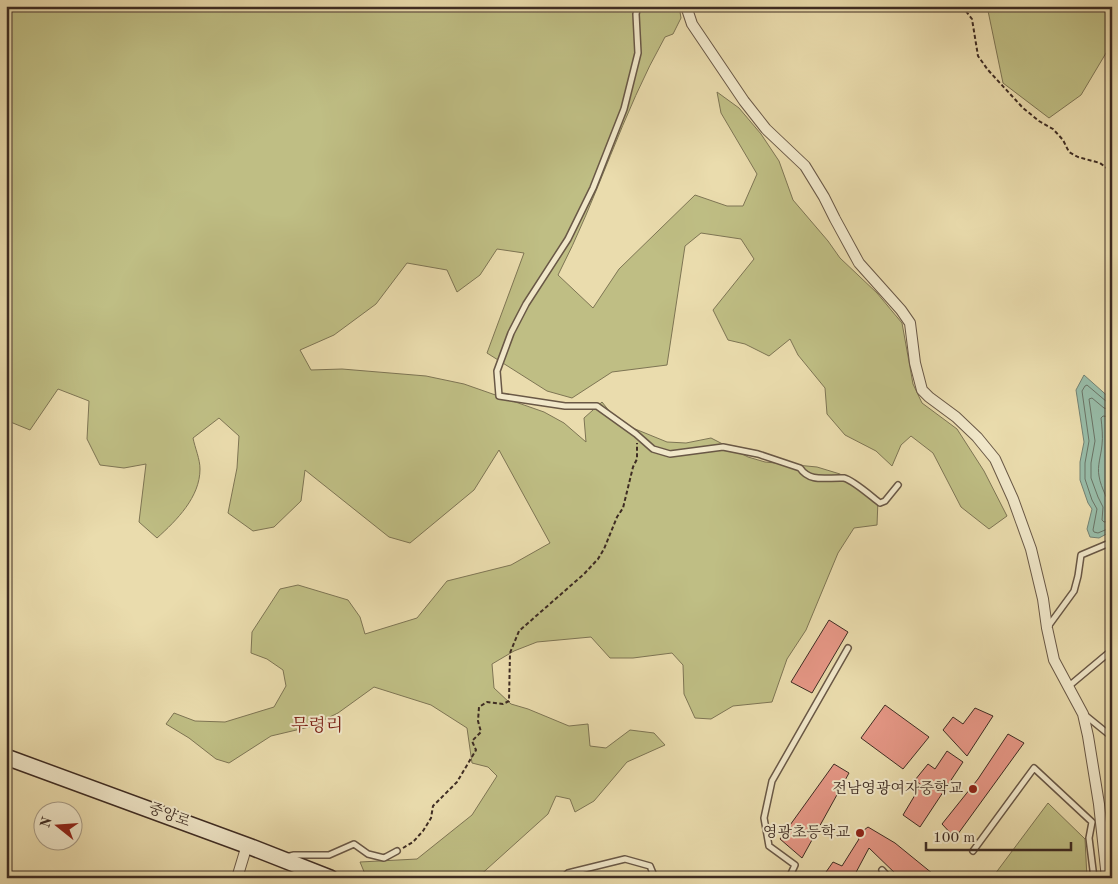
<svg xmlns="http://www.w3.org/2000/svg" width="1118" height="884" font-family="'Old Standard TT','Noto Serif KR',serif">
  <rect width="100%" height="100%" fill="#eadcad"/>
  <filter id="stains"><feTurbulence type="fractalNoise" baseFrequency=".004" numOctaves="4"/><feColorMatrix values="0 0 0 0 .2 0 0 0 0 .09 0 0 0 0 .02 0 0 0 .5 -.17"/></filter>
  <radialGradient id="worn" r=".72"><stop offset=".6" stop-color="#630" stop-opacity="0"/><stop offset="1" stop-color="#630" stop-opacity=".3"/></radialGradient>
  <path fill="#bfbe84" stroke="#7e7554" d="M6,6H679L681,18L673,34L665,37C622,113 598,198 558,275L593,308L619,269L695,195L727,206H743L757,174L721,113L717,92L739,108L761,134L779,161L793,200L828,241L840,258L877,293L902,323L913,384L922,403L957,429L984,471L1007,516L989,529L961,507L933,453L911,436L901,445L892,466L876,451L845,435L827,414L825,388L798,355L790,339L769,356L745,344L728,340L713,310L754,259L741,239L701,233L685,246L667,365L612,372L572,398L547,391L487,353L524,253L497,249L480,275L457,292L447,270L407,263L376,304L334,335L300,350L311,370L342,369L426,376L464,384L544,412L564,423L586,442L584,418L602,402L618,422L667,442L686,443L711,438L748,457L765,462L817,467L840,474L878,500L877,525L854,528L838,553L806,630L787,659L772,702L733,706L711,719L695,718L684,694L683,665L672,653L633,658H610L591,637L537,642L514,651L492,664L494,688L511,704L528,709L569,726L588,724L590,746L606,748L630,730L654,733L665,745L627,762L594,801L575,812L570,799L556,796L548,814L477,878H372L365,874L360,862L417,859L472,815L497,776L488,767L472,763L467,728L431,705L374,687L338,713L309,727L271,736L229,763L216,759L189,738L166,724L174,713L195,721L225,722L274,707L286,686L283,670L267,659L251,653L252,632L280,589L298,585L348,600L360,617L365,634L417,618L447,581L511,565L550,543L499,450L474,490L410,543L389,537L305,470L301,501L274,527L253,531L228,513L237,468L239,436L219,418L193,438C195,448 200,459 200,469C200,497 177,520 157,538L139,522L146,464L124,468L100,465L87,439L89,401L58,389L30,430L8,421L6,422Z
    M987,6H1112V43L1081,95L1049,118L1003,83Z
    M1048,803L1085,839L1087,878H992Z"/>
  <path fill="#98bca8" stroke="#748273" d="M1084,375L1112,400V531L1099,538L1090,537L1087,529L1092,509L1088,503L1080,480V462L1084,442L1076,390Z"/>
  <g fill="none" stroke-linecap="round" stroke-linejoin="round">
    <path stroke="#6b7466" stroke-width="1" d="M1112,404L1107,402L1087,385L1085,386L1082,391L1089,441L1085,463V479L1092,500L1097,509L1093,530L1094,532L1098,533L1112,527
      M1112,410L1104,408L1092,398L1089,399L1095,441L1091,463V478L1098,497L1103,507L1102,520L1104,522L1112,521
      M1112,417L1103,416L1101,418C1102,427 1103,437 1102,445C1101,456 1097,466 1099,476C1101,489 1109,500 1112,512"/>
  </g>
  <path fill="#e69786" stroke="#3e2c23" d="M829,620L848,632L812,693L791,682Z
    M885,705L929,737L903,769L861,738Z
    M975,708L993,716L967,756L943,730L953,717L963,724Z
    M1008,734L1024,743L955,838L942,824L978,779Z
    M947,751L963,762L920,827L903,815L921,785L915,780L928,764L935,769Z
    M834,764L849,773L802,858L780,839Z
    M868,827L895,843L938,878H900L869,848L853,878H838L826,872L833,862L842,866L859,839L856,836Z"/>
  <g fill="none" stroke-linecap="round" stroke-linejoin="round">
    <g stroke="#695846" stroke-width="8">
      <path id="lane" d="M638,6L636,14L638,53L624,109L593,188L568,239L526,304L511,333L497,371L499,396L565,406H597L636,434L653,449L670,454L723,447L758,454L800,468C810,483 827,477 844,478C853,480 872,497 880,503L885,501L898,485
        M1047,628L1074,591L1078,576L1081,555L1112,542
        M1069,686L1112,650
        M1085,715L1112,737
        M973,851L1034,768L1092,822L1089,838L1094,878
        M286,857L294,855H329L354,844L368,854L384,858L397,851
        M882,870L889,878
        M562,878L568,873L625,859L650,866L655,878
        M789,878L795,865L769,846L764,818L772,781L848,648"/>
    </g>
    <g stroke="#695846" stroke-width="12">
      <path id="street" d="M686,6L692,24L744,101L766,129L805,166L824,197L835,219L859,263L901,310L910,323L915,363L922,390L929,397L956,417L977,437L995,459L1013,499L1031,549L1043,599L1047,628L1054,660L1083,714L1088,736L1099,804L1107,878
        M237,878L247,845"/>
    </g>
    <g stroke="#3e2c23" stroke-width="18">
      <path id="secondary" d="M6,757L251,847L330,878"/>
    </g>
    <path stroke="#3e2c23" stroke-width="2" stroke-dasharray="4 2.5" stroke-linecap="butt" d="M962,6L972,19L978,56L988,70L1023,108L1039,121L1053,129L1063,140L1069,152L1078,157L1100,163L1112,172
      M1112,255L1107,271L1112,287
      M403,848L413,842L423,831L431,818L433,806L457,782L476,750L472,741L481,732L478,721L479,707L487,702L503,704L509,701L510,653L519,631L584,574L598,559L604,549L617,517L623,508L633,467L637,459V443"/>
    <use href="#lane" stroke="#f1e8ca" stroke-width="5"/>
    <use href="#street" stroke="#f1e8ca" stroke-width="10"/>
    <use href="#secondary" stroke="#f1e8ca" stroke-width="15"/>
  </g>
  <g fill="#8f2418" stroke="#f1e8ca" stroke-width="2">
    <circle cx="973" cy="789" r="5"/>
    <circle cx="860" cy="833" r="5"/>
  </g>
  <g text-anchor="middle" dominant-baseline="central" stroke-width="4" stroke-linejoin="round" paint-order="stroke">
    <g font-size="15" fill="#3e2c23" stroke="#f1e8ca" text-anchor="end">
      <text x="963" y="789">전남영광여자중학교</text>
      <text x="850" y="833">영광초등학교</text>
    </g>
    <g font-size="15" fill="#3e2c23" stroke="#f1e8ca">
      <text transform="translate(169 816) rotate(20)">중앙로</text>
    </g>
    <g font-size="18" fill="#7a1f14" stroke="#f1e8ca">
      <text x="317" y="726">무령리</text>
    </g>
  </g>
  <rect width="1118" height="884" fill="none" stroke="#eadcad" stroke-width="25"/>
  <rect x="8" y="8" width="1103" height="869" fill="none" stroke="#3e2c23" stroke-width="2.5"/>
  <rect x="12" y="12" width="1093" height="859" fill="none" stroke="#3e2c23"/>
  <g transform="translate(58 826) rotate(287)"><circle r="24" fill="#f1e8ca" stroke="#a99d87"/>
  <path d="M0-4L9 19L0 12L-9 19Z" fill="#8f2418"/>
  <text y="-8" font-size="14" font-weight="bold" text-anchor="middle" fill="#3e2c23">N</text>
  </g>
  <path d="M926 842v8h145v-8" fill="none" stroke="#3e2c23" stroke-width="2.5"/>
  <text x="933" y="842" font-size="15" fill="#3e2c23" stroke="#f1e8ca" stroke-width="4" paint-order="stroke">100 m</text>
  <rect width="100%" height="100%" filter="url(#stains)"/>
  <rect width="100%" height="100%" fill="url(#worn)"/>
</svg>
